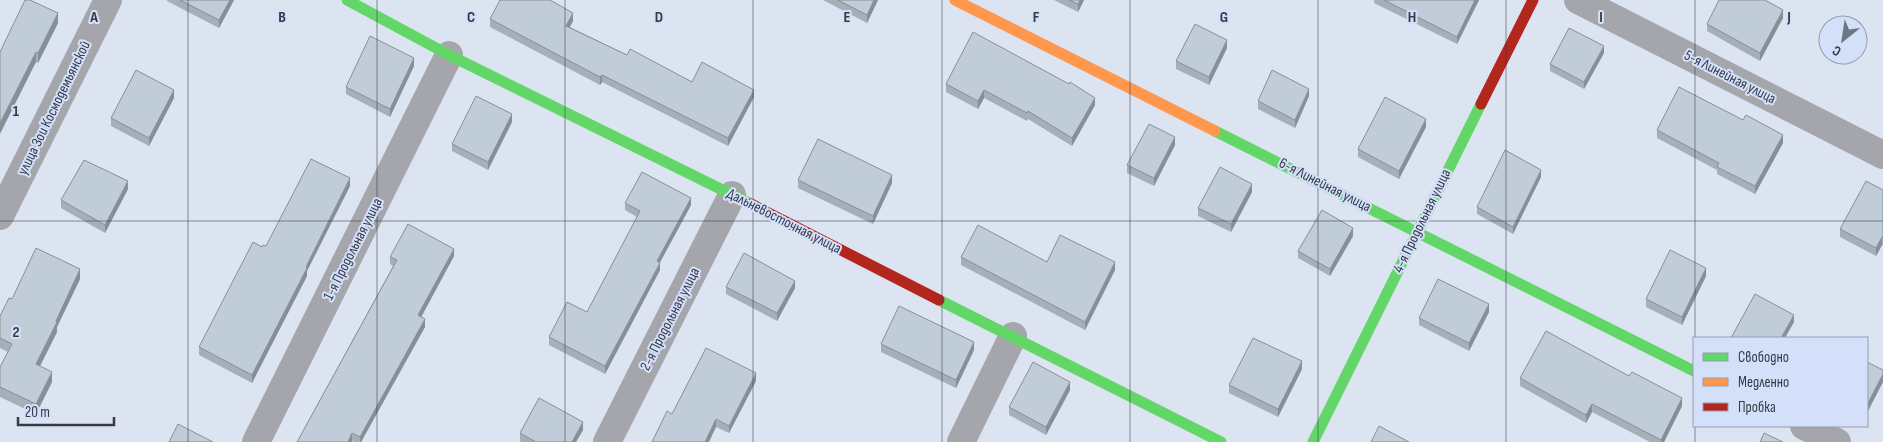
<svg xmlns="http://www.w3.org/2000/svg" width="1883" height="442" font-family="'Sofia Sans Condensed',sans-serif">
  <rect width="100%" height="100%" fill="#dce4f2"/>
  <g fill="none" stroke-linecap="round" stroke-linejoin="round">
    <path stroke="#a5a6ab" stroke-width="28" d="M1578,0L1883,155
      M0,216L108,0
      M1804,426L1837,442
      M256,442L449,55
      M607,442L732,195
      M961,442L1013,336"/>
    <path stroke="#63d668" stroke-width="11" d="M347,0L449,55L751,204
      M1215,131L1694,371
      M939,300L1221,442
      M1313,442L1481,104"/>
    <path stroke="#ff974d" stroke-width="11" d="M955,0L1215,131"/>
    <path stroke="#b3261e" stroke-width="11" d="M1481,104L1533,0
      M751,204L939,300"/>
  </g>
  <path fill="#a5afba" d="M167,0H234L219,28L167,1Z
    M823,0H878L867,23Z
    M1054,0H1084L1078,12Z
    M1374,0H1479L1457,44L1374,3Z
    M1783,18L1760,61L1707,31V24Z
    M490,19L573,21L570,27L627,55L692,82L754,97L728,146L602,82L600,85L490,27Z
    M58,23L38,63L0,52Z
    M1227,48L1209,85L1176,69V61Z
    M1604,53L1584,89L1550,71V64Z
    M414,66L390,117L346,94V87Z
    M946,84L1095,105L1072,146L1028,119L1027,121L984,98L978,109L946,92Z
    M1309,96L1295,128L1258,109V101Z
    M174,98L149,146L111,126V118Z
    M512,122L488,170L452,151V144Z
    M1426,127L1399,179L1358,157V149Z
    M1657,130L1783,143L1755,194L1717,174V170L1657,138Z
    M1175,145L1154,186L1127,173V165Z
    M1541,177L1513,234L1477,214V207Z
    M798,180L892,183L873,224L798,188Z
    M350,186L307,271V276L252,383L199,355V347L266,246Z
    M128,189L105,233L61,208V200Z
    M1883,190V245H1882L1876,256L1840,237V229Z
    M1252,192L1231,232L1198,216V208Z
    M625,203L691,205L660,262V270L605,374L549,345V337L587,312L637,217L625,210Z
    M1353,236L1330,276L1298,258V251Z
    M454,256L421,317L425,327L361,442H354L352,441V442H297L393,266L390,264V257Z
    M961,257L1047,262L1115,270L1085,330L961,265Z
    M1706,276L1682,325L1646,307V299Z
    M80,279L57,327V332L40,366L52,382L36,414L0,397V367L8,352L0,348V316L12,299Z
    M726,287L795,288L777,321L726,294Z
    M1489,312L1469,351L1419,325V318Z
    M881,344L974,350L956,388L881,352Z
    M1302,369L1278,417L1229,393V385Z
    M1520,378L1682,406L1664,442H1650L1592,412L1586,423L1520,386Z
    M756,381L729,433L716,427L672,414Z
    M1070,390L1046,435L1009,415V407Z
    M583,430L576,442H521L520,441V433Z"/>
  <path fill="#868f97" d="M230,0H234L219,28V20Z
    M874,0H878L867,23V15Z
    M1080,0H1084L1078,12V4Z
    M1475,0H1479L1457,44V37Z
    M1783,10V18L1760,61V53Z
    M58,13V23L38,63V53Z
    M573,13V21L566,33V26Z
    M1227,40V48L1209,85V77Z
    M1604,46V53L1584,89V82Z
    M36,52V62L0,134V123Z
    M414,58V66L390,117V109Z
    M602,75V82L600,85V77Z
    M1309,89V96L1295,128V120Z
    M174,90V98L149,146V138Z
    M754,90V97L728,146V138Z
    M984,90V98L978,109V101Z
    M1095,98V105L1072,146V138Z
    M512,114V122L488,170V162Z
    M1426,119V127L1399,179V171Z
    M1783,135V143L1755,194V186Z
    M1175,137V145L1154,186V178Z
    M1541,170V177L1513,234V227Z
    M892,175V183L873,224V216Z
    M350,178V186L307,271V276L252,383V375Z
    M128,181V189L105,233V225Z
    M1252,184V192L1231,232V224Z
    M691,198V205L657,268V261Z
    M1353,228V236L1330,276V269Z
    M1882,237V245L1876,256V248Z
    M454,249V256L418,323V315Z
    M1115,262V270L1085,330V322Z
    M660,263V270L605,374V366Z
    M1706,268V276L1682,325V317Z
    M80,269V279L57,327V332L36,374V364Z
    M795,281V288L777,321V313Z
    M1489,304V312L1469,351V343Z
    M1794,315V322L1785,338H1781Z
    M425,319V327L361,442H360V437Z
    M974,342V350L956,388V380Z
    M1302,361V369L1278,417V409Z
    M52,372V382L36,414V404Z
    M756,373V381L729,433V426Z
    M1883,374V382L1867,413V405Z
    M1070,382V390L1046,435V427Z
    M1682,398V406L1664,442H1661V440Z
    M1592,404V412L1586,423V415Z
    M716,419V427L709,442H705Z
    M583,422V430L576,442H572Z
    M352,433V442H348Z"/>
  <path fill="#c0ccd8" stroke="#868f97" d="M25,0H30L58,13L38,53L36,52L0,123V52Z
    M180,0H230L219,20Z
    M500,0H550L573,13L566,26L627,55L630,49L692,82L702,62L754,90L728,138L602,75L600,77L490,19Z
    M838,0H874L867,15Z
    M1069,0H1080L1078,4Z
    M1384,0H1475L1457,37Z
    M1719,0H1765L1783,10L1760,53L1707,24Z
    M1195,24L1227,40L1209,77L1176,61Z
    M1569,28L1604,46L1584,82L1550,64Z
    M973,32L1069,84L1070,82L1095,98L1072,138L1028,111L1027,113L984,90L978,101L946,84Z
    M370,36L414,58L390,109L346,87Z
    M136,70L174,90L149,138L111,118Z
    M1272,70L1309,89L1295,120L1258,101Z
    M1679,87L1743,120L1746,115L1783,135L1755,186L1717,167L1719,163L1657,130Z
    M476,96L512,114L488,162L452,144Z
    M1385,97L1426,119L1399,171L1358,149Z
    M1149,124L1175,137L1154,178L1127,165Z
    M818,139L892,175L873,216L798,180Z
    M1505,150L1541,170L1513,227L1477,207Z
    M311,159L350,178L306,267L307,268L252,375L199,347L253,242L262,247L263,245L266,246Z
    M84,160L128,181L105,225L61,200Z
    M1220,167L1252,184L1231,224L1198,208Z
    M642,172L691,198L657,261L660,263L605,366L549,337L567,302L587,312L640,211L625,203Z
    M1866,181L1883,190V237H1882L1876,248L1840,229Z
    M1322,210L1353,228L1330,269L1298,251Z
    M408,224L454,249L418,315L425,319L360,437L352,433L348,442H297L397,260L390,257Z
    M978,225L1047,262L1060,235L1115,262L1085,322L961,257Z
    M36,248L80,269L56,321L57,322L36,364L52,372L36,404L0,387V367L12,344L0,338V316L9,298L12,299Z
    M1670,250L1706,268L1682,317L1646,299Z
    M744,253L795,281L777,313L726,287Z
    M1438,279L1489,304L1469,343L1419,318Z
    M1755,294L1794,315L1781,338H1731Z
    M899,306L974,342L956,380L881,344Z
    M1546,331L1629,376L1632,372L1682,398L1661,440L1592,404L1586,415L1520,378Z
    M1253,338L1302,361L1278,409L1229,385Z
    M706,348L756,373L729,426L716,419L705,442H652L667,411L672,414Z
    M1033,362L1070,382L1046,427L1009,407Z
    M1867,362L1883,370V374L1867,405Z
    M539,398L583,422L572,442H536L520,433Z
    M178,424L213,442H169Z
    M1379,426L1409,442H1371Z
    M1764,433L1783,442H1760Z"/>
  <path fill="none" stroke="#343a47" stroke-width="1" stroke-opacity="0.55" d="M188,0V442M377,0V442M565,0V442M753,0V442M942,0V442M1130,0V442M1318,0V442M1506,0V442M1695,0V338M0,221H1883M1695,426V442"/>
  <g text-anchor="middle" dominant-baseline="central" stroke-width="4" stroke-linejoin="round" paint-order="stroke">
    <g font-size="15" fill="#343a47" stroke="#d4e0fa">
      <text transform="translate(1730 77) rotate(27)">5-я Линейная улица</text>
      <text transform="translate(54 108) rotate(-64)">улица Зои Космодемьянской</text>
      <text transform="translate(1325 185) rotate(27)">6-я Линейная улица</text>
      <text transform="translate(784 221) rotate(27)">Дальневосточная улица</text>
      <text transform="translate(1422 221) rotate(-64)">4-я Продольная улица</text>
      <text transform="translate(353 249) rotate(-63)">1-я Продольная улица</text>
      <text transform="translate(670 319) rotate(-63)">2-я Продольная улица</text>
    </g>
  </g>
  <g font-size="16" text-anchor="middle" font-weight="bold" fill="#343a47" stroke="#d4e0fa" stroke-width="4" stroke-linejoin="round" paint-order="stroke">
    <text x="94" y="22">A</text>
    <text x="282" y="22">B</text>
    <text x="471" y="22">C</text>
    <text x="659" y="22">D</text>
    <text x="847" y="22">E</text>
    <text x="1036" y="22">F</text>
    <text x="1224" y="22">G</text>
    <text x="1412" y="22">H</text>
    <text x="1601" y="22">I</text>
    <text x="1789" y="22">J</text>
    <text x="16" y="116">1</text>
    <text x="16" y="337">2</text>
  </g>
  <rect x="1693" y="337" width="175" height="90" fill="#d4e0fa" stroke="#949eb2"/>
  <rect x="1703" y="353" width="25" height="8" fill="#63d668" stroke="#949eb2"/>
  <text x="1738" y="362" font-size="15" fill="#343a47">Свободно</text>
  <rect x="1703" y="378" width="25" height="8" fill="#ff974d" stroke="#949eb2"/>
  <text x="1738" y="387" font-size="15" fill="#343a47">Медленно</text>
  <rect x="1703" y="403" width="25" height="8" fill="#b3261e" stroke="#949eb2"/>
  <text x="1738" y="412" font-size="15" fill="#343a47">Пробка</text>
  <g transform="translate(1843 40) rotate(210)"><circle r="24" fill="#d4e0fa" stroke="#949eb2"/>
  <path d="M0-4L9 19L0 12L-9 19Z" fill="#6f7683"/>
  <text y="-8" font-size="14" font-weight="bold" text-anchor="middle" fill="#343a47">С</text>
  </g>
  <path d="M18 417v8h96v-8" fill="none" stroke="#343a47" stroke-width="2.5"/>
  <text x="25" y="417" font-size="15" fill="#343a47" stroke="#d4e0fa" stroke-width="4" paint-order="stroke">20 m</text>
</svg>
